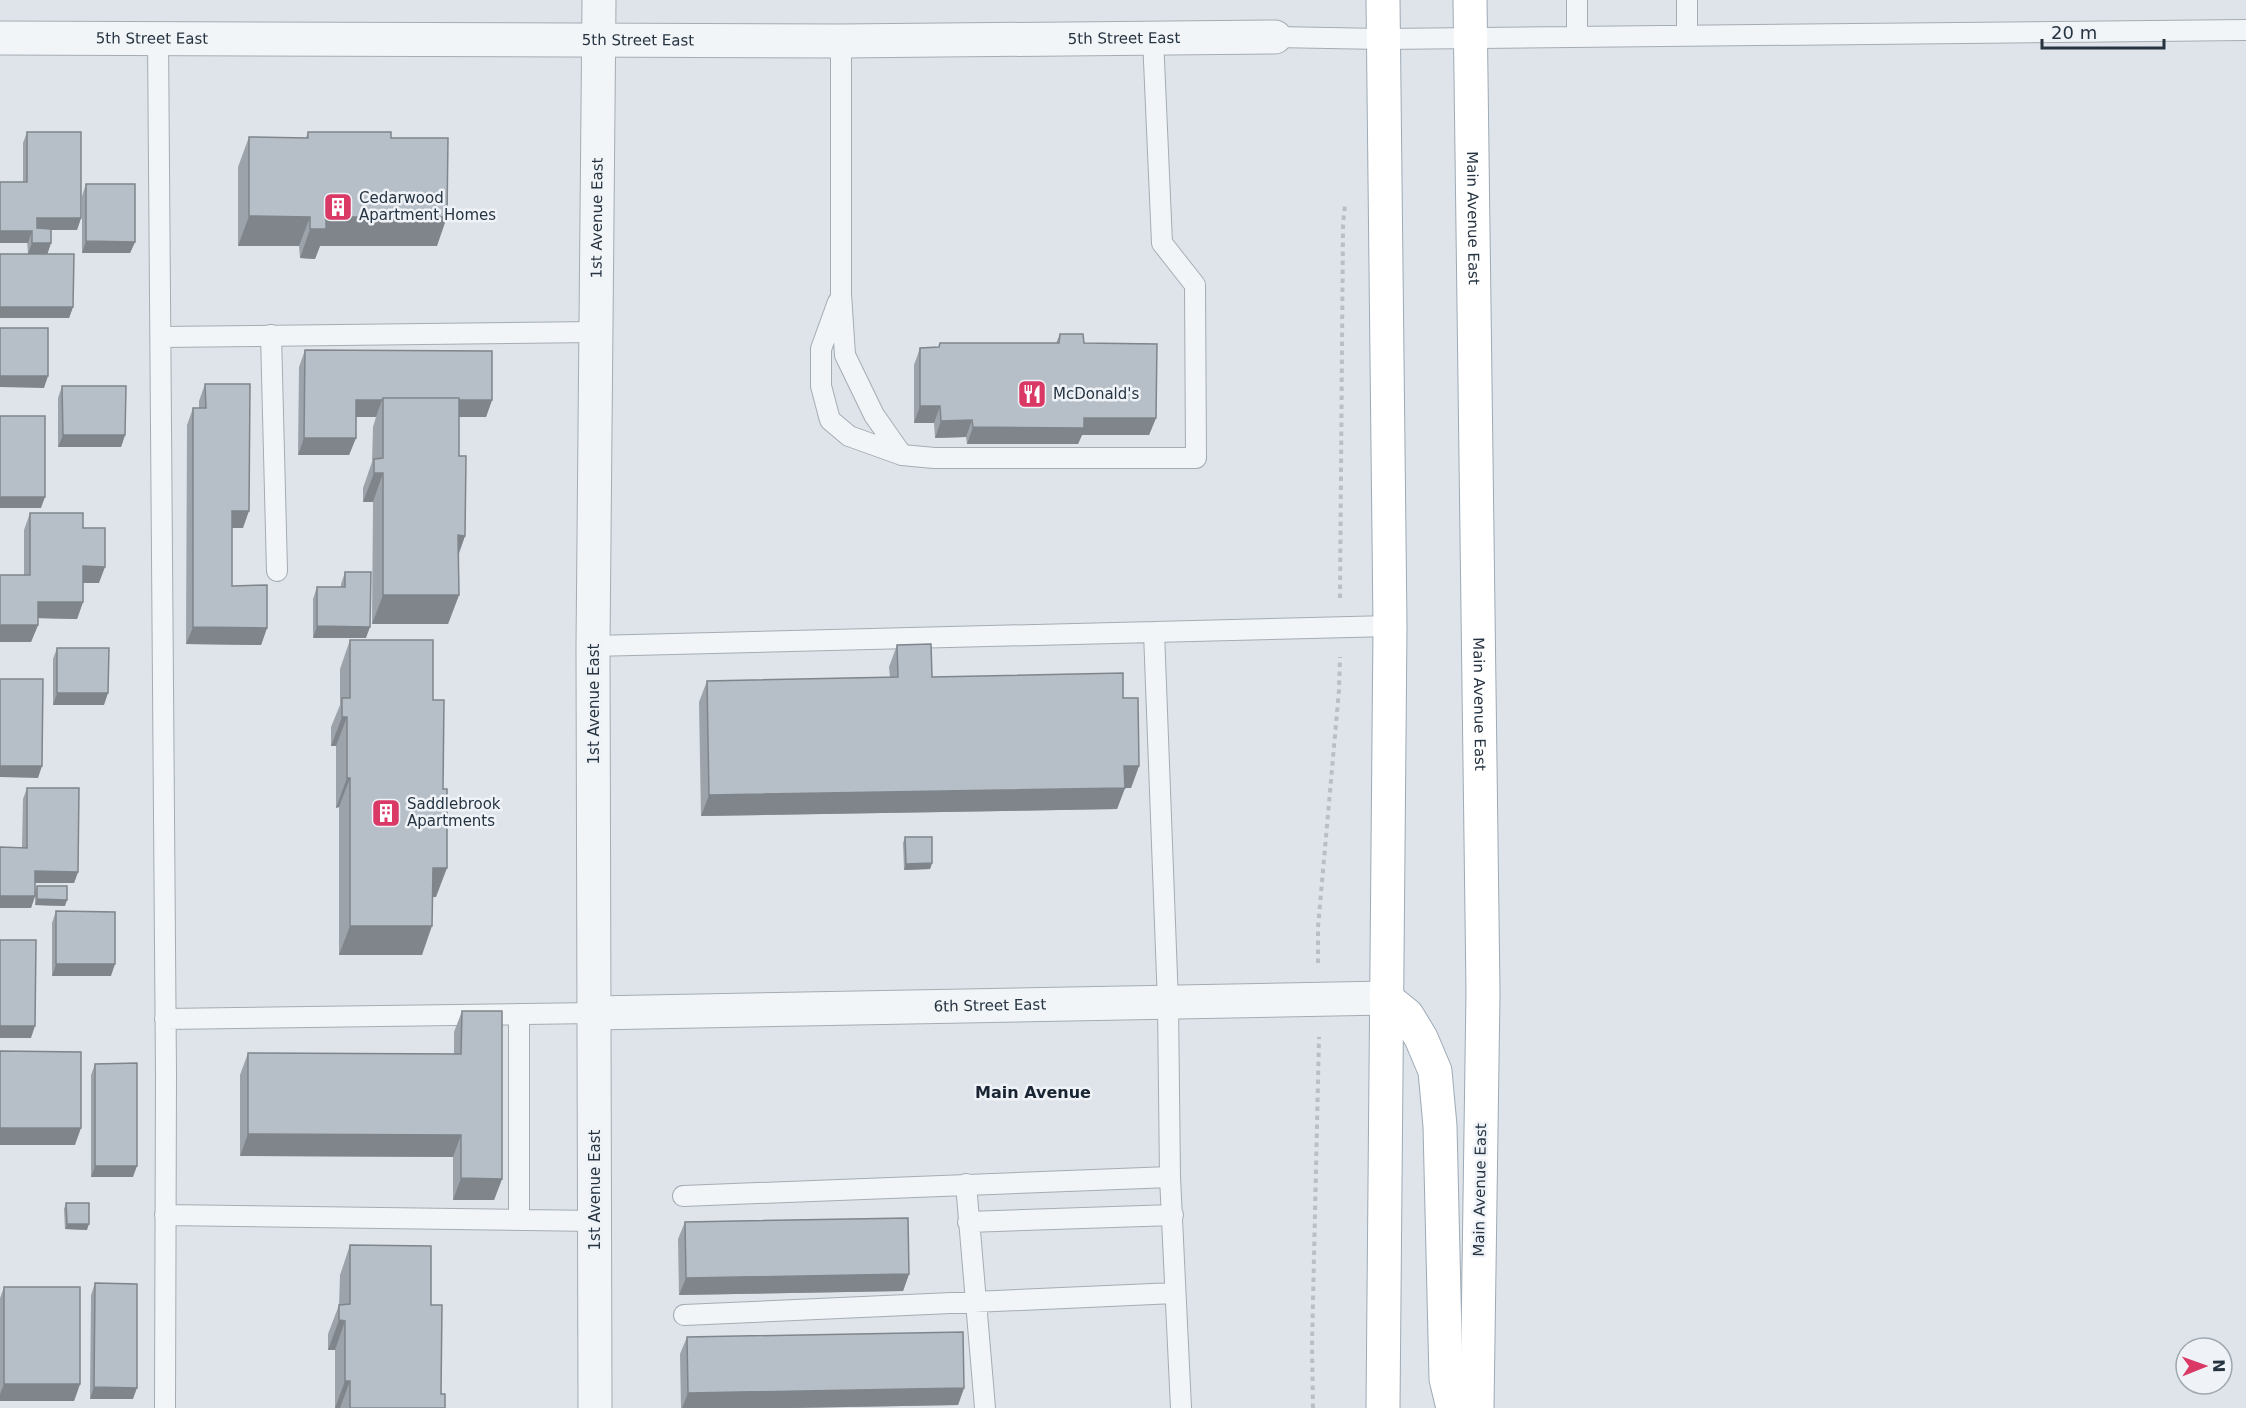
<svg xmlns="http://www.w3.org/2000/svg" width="2246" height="1408" font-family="'DejaVu Sans',sans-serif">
  <rect width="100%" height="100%" fill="#dfe4ea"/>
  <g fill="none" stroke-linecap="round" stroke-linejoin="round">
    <g stroke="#a4acb4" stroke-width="22">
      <path id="service" d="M1687,35V0
        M1577,36V0
        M158,37L166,1075L165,1408
        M1275,37L1382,39L2246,30
        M841,41V294L845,355L874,415L902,455L934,458H1196L1195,285L1162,243L1153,38
        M838,302L821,349V386L830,420L849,436L902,455
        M271,335L277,571
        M161,337L595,332
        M1154,632L1168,1003L1170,1177L1181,1408
        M593,646L1390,626
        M519,1014V1220
        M165,1019L594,1013
        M966,1184L985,1408
        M683,1196L1170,1177
        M165,1215L595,1221
        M968,1222L1173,1215
        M684,1315L1175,1293"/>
    </g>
    <g stroke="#a4acb4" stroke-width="35">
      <g id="minor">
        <path id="s1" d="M0,38L841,41L1275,37"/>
        <path id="s2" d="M594,1013L1386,998"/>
        <path id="s3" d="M595,1408L593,646L599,0"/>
      </g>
    </g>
    <g stroke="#9daab6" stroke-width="35">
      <g id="primary">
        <path id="s4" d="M1470,0L1483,992L1477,1408"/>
        <path d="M1386,998L1407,1015L1421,1038L1435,1071L1440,1126L1446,1379L1453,1408"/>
        <path d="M1383,1408L1390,626L1383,0"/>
      </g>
    </g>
    <path stroke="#b9bfc4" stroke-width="4" stroke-dasharray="4.5 4.5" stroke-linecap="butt" d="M1340,598L1343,225L1345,204
      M1318,963V927L1339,690L1340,657
      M1313,1408L1312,1345L1319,1037"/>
    <use href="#service" stroke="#f2f5f7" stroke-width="20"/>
    <use href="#minor" stroke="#f2f5f7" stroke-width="33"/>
    <use href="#primary" stroke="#fff" stroke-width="33"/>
  </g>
  <path fill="#9da3ab" d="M27,132L81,218L77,230H51V243L47,254L73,307L69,318L28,254L23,182V143Z
    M308,132L391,138L437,246H320L315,259L300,258L299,246H238V167L249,137L306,138Z
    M86,184L135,242L130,253H82V196Z
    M1060,334L1084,343L1156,418L1149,435H1082L1078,444H967L966,437L935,438L934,423H914V365L920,348L939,347L940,343H1056Z
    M305,350L492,400L486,417H459V456L465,536L459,554V595L448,624H372L373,502H363V488L372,462L373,427L376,417H356V438L349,455H298L299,367Z
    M205,384L243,528H232V586L267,628L261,645L186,644L187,425L193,408H199V401Z
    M62,386L125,435L121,447H58V398Z
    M30,513L83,528L99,583H83V602L77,619L38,618V625L31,642L24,575V530Z
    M345,572L366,638H313V599L317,587H341V584Z
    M350,640L433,700L436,897H432L422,955H339V807L336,808V746H331V727L340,705V669Z
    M897,645L932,677L1123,698L1139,766L1131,788H1125L1117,809L701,816L699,702L707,681L890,678L889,667Z
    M57,648L104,705H53V659Z
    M27,788L78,872L74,883H35V896L31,908L22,848L23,799Z
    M905,837L932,863L930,869L904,870L903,843Z
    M37,886L65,906L35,905V892Z
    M56,911L111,976H52V923Z
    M462,1011L502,1179L494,1200H453V1157L240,1156V1075L248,1053L454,1054V1032Z
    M95,1064L133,1177H91V1075Z
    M66,1203L87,1230L65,1229L64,1209Z
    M685,1222L909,1274L903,1291L679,1295L678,1239Z
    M350,1245L431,1305L441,1394L445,1408H335V1350H328V1334L339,1305L340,1275Z
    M95,1283L133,1399H90L91,1295Z
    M4,1287L80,1384L74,1401H0V1298Z
    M687,1337L964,1388L958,1405L790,1408H681L680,1354Z"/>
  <path fill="#7f858b" d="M249,216L310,217L299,246H238Z
    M326,217H447L437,246H320L315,259L300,258L310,229Z
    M37,218H81L77,230H33Z
    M0,231H32L28,243H0Z
    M86,241L135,242L130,253H82Z
    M32,243H51L47,255L28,254Z
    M0,307H73L69,318H0Z
    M0,376H48L44,388L0,387Z
    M356,400H382L376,417H350Z
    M383,400H492L486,417H383Z
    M920,406H940L934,423H914Z
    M1084,418H1156L1149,435H1082L1078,444H967L973,427Z
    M972,420L966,437L935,438L941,421Z
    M63,435H125L121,447H58Z
    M304,438H356L349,455H298Z
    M374,473H383L373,502H363Z
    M0,497H45L41,508H0Z
    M232,511H249L243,528H226Z
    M458,535L465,536L454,565Z
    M83,566L105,567L99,583H77Z
    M383,595H459L448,624H372Z
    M38,602H83L77,619L32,618Z
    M0,625H38L31,642H0Z
    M317,626L370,627L366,638H313Z
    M193,627L267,628L261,645L186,644Z
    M57,693H108L104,705H53Z
    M342,717H347L336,746H331Z
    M0,766H42L38,778L0,777Z
    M1124,766H1139L1131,788H1125L1117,809L701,816L709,795Z
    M347,778H350L339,807L336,808Z
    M932,863L930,869L904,870L906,864Z
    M433,868H447L436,897H422Z
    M35,871L78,872L74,883H31Z
    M0,896H35L31,908H0Z
    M37,899L67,900L65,906L35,905Z
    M350,926H432L422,955H339Z
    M56,964H115L111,976H52Z
    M0,1026H35L31,1038H0Z
    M0,1128H81L75,1145H0Z
    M248,1134L461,1135L453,1157L240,1156Z
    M95,1166H137L133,1177H91Z
    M461,1178L502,1179L494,1200H453Z
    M67,1224H89L87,1230L65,1229Z
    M909,1274L903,1291L679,1295L686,1278Z
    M339,1320L345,1321L335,1350H328Z
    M345,1381H350L340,1408H335Z
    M4,1384H80L74,1401H0V1394Z
    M94,1387L137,1388L133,1399H90Z
    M964,1388L958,1405L790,1408H682L688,1393Z"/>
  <path fill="#b6bec7" stroke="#7f858b" stroke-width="1.5" d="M27,132H81V218H37V228L51,229V243H32V231H0V182H27Z
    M308,132H391V138H448L447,217H326V229H310V217L249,216V137L308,138Z
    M86,184H135V242L86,241Z
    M0,254H74L73,307H0Z
    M0,328H48V376H0Z
    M1060,334H1083L1084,343L1157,344L1156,418H1084V428L973,427L972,420L941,421L940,406H920V348L939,347L940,343H1059Z
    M305,350L492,351V400H459V398H383L382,400H356V438H304Z
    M205,384H250L249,511H232V586L267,585V628L193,627V408H206Z
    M62,386H126L125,435H63Z
    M383,398H459V456H466L465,536L458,535L459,595H383V473H374V459L383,458Z
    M0,416H45V497H0Z
    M30,513H83V528H105V567L83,566V602H38V625H0V575H30Z
    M345,572H371L370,627L317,626V587H345Z
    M350,640H433V700H444L443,789H447V868H433L432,926H350V778H347V717H342V698H350Z
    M931,644L932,677L1123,673V698H1138L1139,766H1124L1125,788L709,795L707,681L898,677L897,645Z
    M57,648H109L108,693H57Z
    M0,679H43L42,766H0Z
    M27,788H79L78,872L35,871V896H0V847L27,848Z
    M905,837H932V863L906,864Z
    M37,886H67V900L37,899Z
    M56,911L115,912V964H56Z
    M0,940H36L35,1026H0Z
    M462,1011H502V1179L461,1178V1135L248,1134V1053L461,1054Z
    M0,1051L81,1052V1128H0Z
    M137,1063V1166H95V1064Z
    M66,1203H89V1224H67Z
    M908,1218L909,1274L686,1278L685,1222Z
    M350,1245L431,1246V1305H442L441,1394H445V1408H350V1381H345V1321L339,1320V1305L350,1304Z
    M95,1283L137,1284V1388L94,1387Z
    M4,1287H80V1384H4Z
    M963,1332L964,1388L688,1393L687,1337Z"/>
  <defs>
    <g id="building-square" transform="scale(1.5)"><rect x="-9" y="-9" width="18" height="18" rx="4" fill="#da3966" stroke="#eff3f7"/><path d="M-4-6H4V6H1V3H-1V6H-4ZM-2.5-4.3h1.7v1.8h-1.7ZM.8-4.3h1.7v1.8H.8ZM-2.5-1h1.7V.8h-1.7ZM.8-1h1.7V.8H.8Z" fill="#fff"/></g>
    <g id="restaurant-square" transform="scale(1.5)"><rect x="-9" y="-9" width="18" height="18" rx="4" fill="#da3966" stroke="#eff3f7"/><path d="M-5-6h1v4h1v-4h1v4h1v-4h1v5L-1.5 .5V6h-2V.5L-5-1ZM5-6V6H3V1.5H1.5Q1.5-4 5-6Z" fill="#fff"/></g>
  </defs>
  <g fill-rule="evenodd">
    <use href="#building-square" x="338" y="207"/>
    <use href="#restaurant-square" x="1032" y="394"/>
    <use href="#building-square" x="386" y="813"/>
  </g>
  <g text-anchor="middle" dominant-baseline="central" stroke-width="5" stroke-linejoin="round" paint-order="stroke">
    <g font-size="15" fill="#263442" stroke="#eff3f7">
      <text stroke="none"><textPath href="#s1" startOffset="152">5th Street East</textPath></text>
      <text stroke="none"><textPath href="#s1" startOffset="1124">5th Street East</textPath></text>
      <text stroke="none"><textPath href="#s1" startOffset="638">5th Street East</textPath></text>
      <text stroke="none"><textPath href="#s3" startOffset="1190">1st Avenue East</textPath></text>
      <text stroke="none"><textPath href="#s4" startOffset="218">Main Avenue East</textPath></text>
      <text transform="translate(594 704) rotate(-90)">1st Avenue East</text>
      <text stroke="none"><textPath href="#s4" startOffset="704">Main Avenue East</textPath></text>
      <text stroke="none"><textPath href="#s2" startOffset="396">6th Street East</textPath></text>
      <text transform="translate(595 1190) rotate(-90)">1st Avenue East</text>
      <text transform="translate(1480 1190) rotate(-89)">Main Avenue East</text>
    </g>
    <g font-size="15" fill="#263442" stroke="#eff3f7" text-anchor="start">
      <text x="359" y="198">Cedarwood<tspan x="359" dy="17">Apartment Homes</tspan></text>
      <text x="1053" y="394">McDonald's</text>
      <text x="407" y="804">Saddlebrook<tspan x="407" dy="17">Apartments</tspan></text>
    </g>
    <g font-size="16" font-weight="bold" fill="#192533" stroke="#eff3f7">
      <text x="1033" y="1092">Main Avenue</text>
    </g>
  </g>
  <g transform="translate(2204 1366) rotate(89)"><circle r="28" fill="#eff3f7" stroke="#9fa7af" stroke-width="1.5"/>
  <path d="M0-4.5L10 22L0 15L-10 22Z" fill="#da3966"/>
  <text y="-9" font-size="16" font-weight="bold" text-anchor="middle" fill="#263442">N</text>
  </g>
  <path d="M2042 39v9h122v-9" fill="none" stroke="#263442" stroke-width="3"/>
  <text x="2051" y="39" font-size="18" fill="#263442" stroke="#eff3f7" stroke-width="4.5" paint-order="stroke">20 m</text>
</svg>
